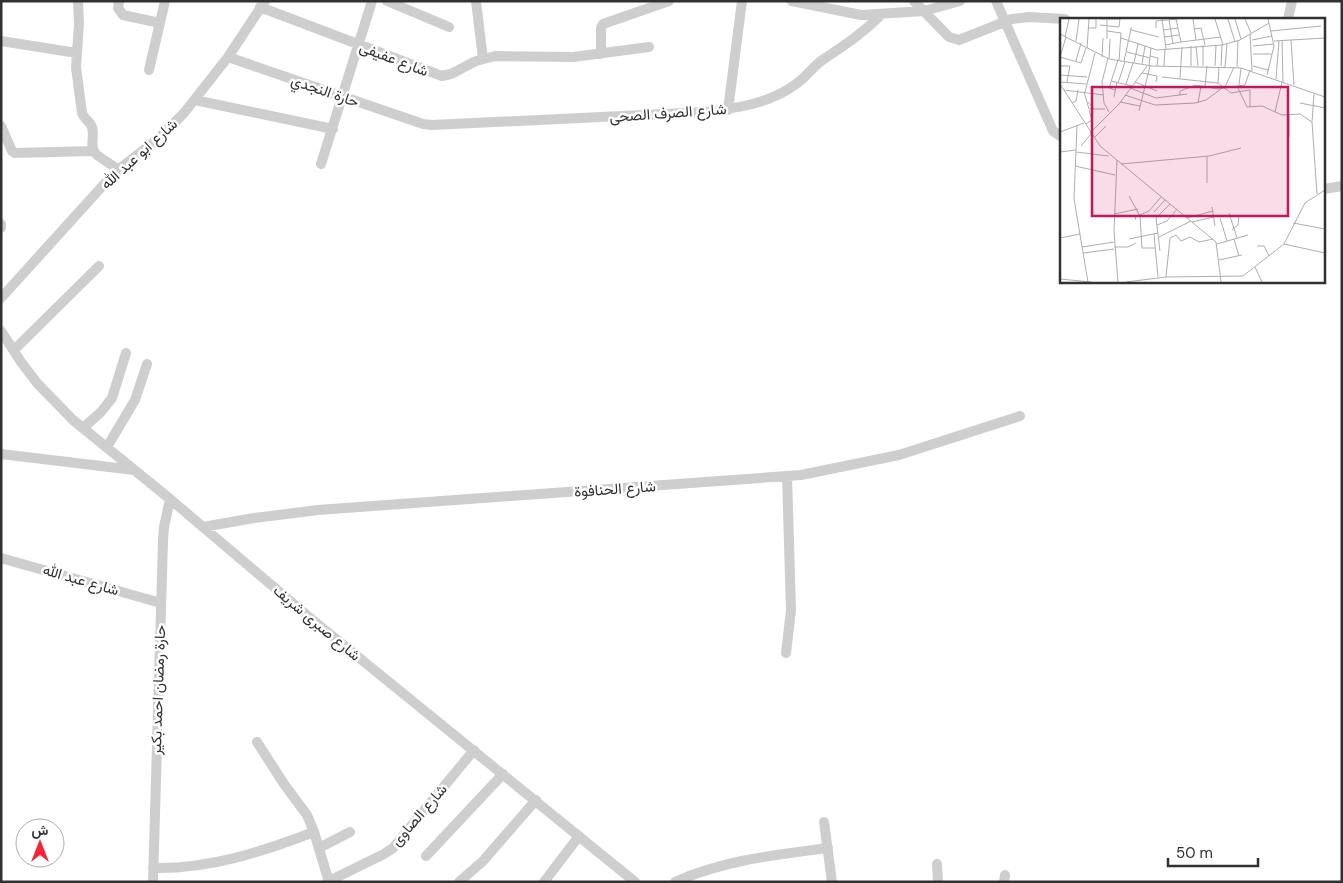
<svg xmlns="http://www.w3.org/2000/svg" width="1343" height="883" font-family="'DM Sans',Vazirmatn,sans-serif">
  <rect width="100%" height="100%" fill="#fff"/>
  <g fill="none" stroke-linecap="round" stroke-linejoin="round">
    <path stroke="#cecece" stroke-width="10" d="M78,1L79,24L76,67L82,113C84,119 88,120 91,125C96,133 89,145 95,153C99,158 112,164 118,170
      M119,1L118,8L123,15L160,23
      M387,1L449,27
      M476,1L483,59
      M792,1L861,15L924,11L960,1
      M914,1L949,37L959,40L1012,19L1029,17L1065,19
      M996,1L1053,131L1062,137
      M260,7L442,76L451,74L476,61L495,56L573,57L649,47
      M1288,19L1292,1
      M1,41L77,53
      M601,54V28L603,24L669,1
      M228,57L423,124L432,125L705,112C737,108 769,104 796,84C805,78 812,68 821,61C845,45 861,35 882,14
      M149,70L165,1
      M195,100L333,129
      M728,110L742,1
      M1,126L12,151L15,153L94,151
      M321,164L372,1
      M1324,189L1342,186
      M1,224V228
      M1,298L107,181L118,170L159,138L184,113L228,57L265,1
      M1,331L21,362L37,383L73,420L170,499L309,617L635,882
      M14,350L99,266
      M83,428L101,412L112,398L126,353
      M107,447L135,400L147,364
      M1,454L134,470
      M203,527L254,518L318,510L801,475L899,455L1020,416
      M1,558L161,603
      M786,653L791,610L787,476
      M257,742L284,784L307,815L314,832L329,882
      M824,822L832,882
      M319,848L350,832
      M426,856L503,774
      M937,864L938,882
      M153,868C211,869 261,852 314,832
      M153,882L163,541L164,527L170,499
      M327,882L384,854L393,848L474,750
      M459,882L483,861L536,800
      M544,882L579,836
      M675,882C724,860 775,855 828,848
      M1004,882L1005,875"/>
  </g>
  <g text-anchor="middle" dominant-baseline="central" stroke-width="5" stroke-linejoin="round" paint-order="stroke">
    <g font-size="15" fill="#313131" stroke="#fff">
      <text transform="translate(394 59) rotate(21)">شارع عفيفى</text>
      <text transform="translate(325 91) rotate(19)">حارة النجدي</text>
      <text transform="translate(668 113) rotate(-4)">شارع الصرف الصحى</text>
      <text transform="translate(139 154) rotate(-42)">شارع ابو عبد الله</text>
      <text transform="translate(615 489) rotate(-4)">شارع الحنافوة</text>
      <text transform="translate(81 580) rotate(16)">شارع عبد الله</text>
      <text transform="translate(317 623) rotate(40)">شارع صبرى شريف</text>
      <text transform="translate(158 690) rotate(-88)">حارة رمضان احمد بكير</text>
      <text transform="translate(419 815) rotate(-49)">شارع الصاوى</text>
    </g>
  </g>
  <g transform="translate(1060 18)">
    <rect width="265" height="265" fill="#fff"/>
    <path fill="none" stroke="#adadad" stroke-width="1" d="M40,1H60M102,1L106,31M116,1L121,24M133,1L136,22M155,1L163,27M168,1L175,24M175,1L181,21M185,1L191,15M109,2L113,26M40,7L59,9L60,1M71,9V12L99,19M28,10H36V1M96,10V3L118,1M134,11L141,10L145,27M103,12L118,10M47,13L61,15L59,43M211,13L261,8M0,16L49,41L92,48L181,50L265,79M190,16L192,53M5,19L9,1M104,19L119,17M61,20L97,32L162,27L180,22L209,5M47,21V2M192,22L212,18M231,22L234,67M16,23L19,1M214,23L265,20M222,23L223,64M121,24L161,19M105,27L121,24M143,27V48M131,28V48M136,28L138,48M193,28L214,26M27,30L29,1M67,34L90,40M193,36H212M90,38L98,40L97,48M0,39L21,45L26,30M0,39L6,19M42,39L43,20M48,40L42,64L44,85L49,94M49,41L50,21M16,43L21,25M64,43L71,11M74,45L78,26M82,46L85,28M0,48H10L7,64M89,48L91,30M104,48L105,31M155,48L156,27M161,48L162,27M193,48L208,52M165,49L167,26M177,49L178,23M82,55L97,58L96,64M0,57L27,59M207,57L214,28L208,1M102,59L158,65L171,75L190,72V89M120,60L122,29M216,61L219,23M51,63L72,68M0,64L26,66M75,64L97,73M58,65L65,44M158,65L159,49M0,66L40,128L156,224L161,264M66,66L73,45M179,67L181,50M177,68L187,89L202,88L222,97L240,96L252,104L257,176M145,69L147,48M165,69L174,49M70,70L96,80L127,76M4,72L43,77M55,72L49,70L58,42M24,74L29,91H34M25,74L35,35M65,77L95,87L135,85L146,82L161,71M120,77V73L136,67L158,71L185,67L190,52M54,79L57,64M28,84L34,91H45M60,84L80,88M12,85L16,83L18,72M138,85L141,68M240,85L265,90M79,93L90,48M215,94L222,64M229,96V119M252,104L254,76M26,106L32,102L29,92M0,114L24,105M30,115L59,86L87,48M34,120L46,108M21,128L31,116M16,132L14,181L28,264M0,134L16,132L17,107M16,134L49,138M57,142L54,213L58,264M61,146L149,138L181,130M15,148L55,157M147,165V139M69,178L80,198L82,230H95M152,189L155,208M94,194L105,182M169,195L177,220M54,196L78,191M127,200L153,193M160,200L167,223M76,202L75,199L89,193L101,179M132,204L154,199M233,205L265,211M97,207L107,203L117,191M172,212L178,207L179,197M94,216L98,259M99,219L131,203M0,220L20,216M69,221L98,215M174,221L179,238M157,226L188,217M224,226L265,235M197,228H204L209,238M22,229L54,224M54,229H68L76,225M100,233L96,200L110,186M23,235L54,231M159,242L182,237M195,249L202,264M106,259L110,220L116,217L121,223L130,219L139,224L153,221M0,261L31,264M66,264L106,259L183,258L224,226L245,185L265,172"/>
    <path fill="#c2185b" fill-opacity="0.15" stroke="#c2185b" stroke-width="2.5" d="M32,69H228V198H32Z"/>
    <rect width="265" height="265" fill="none" stroke="#313131" stroke-width="2.5"/>
  </g>
  <rect width="1343" height="883" fill="none" stroke="#313131" stroke-width="5"/>
  <g transform="translate(40 843)"><circle r="24" fill="#ffffff" stroke="#adadad"/>
  <path d="M0-4L9 19L0 12L-9 19Z" fill="#f52535"/>
  <text y="-8" font-size="14" font-weight="bold" text-anchor="middle" fill="#313131">ش</text>
  </g>
  <path d="M1168 858v8h90v-8" fill="none" stroke="#313131" stroke-width="2.5"/>
  <text x="1176" y="858" font-size="15" fill="#313131" stroke="#ffffff" stroke-width="4" paint-order="stroke">50 m</text>
</svg>
